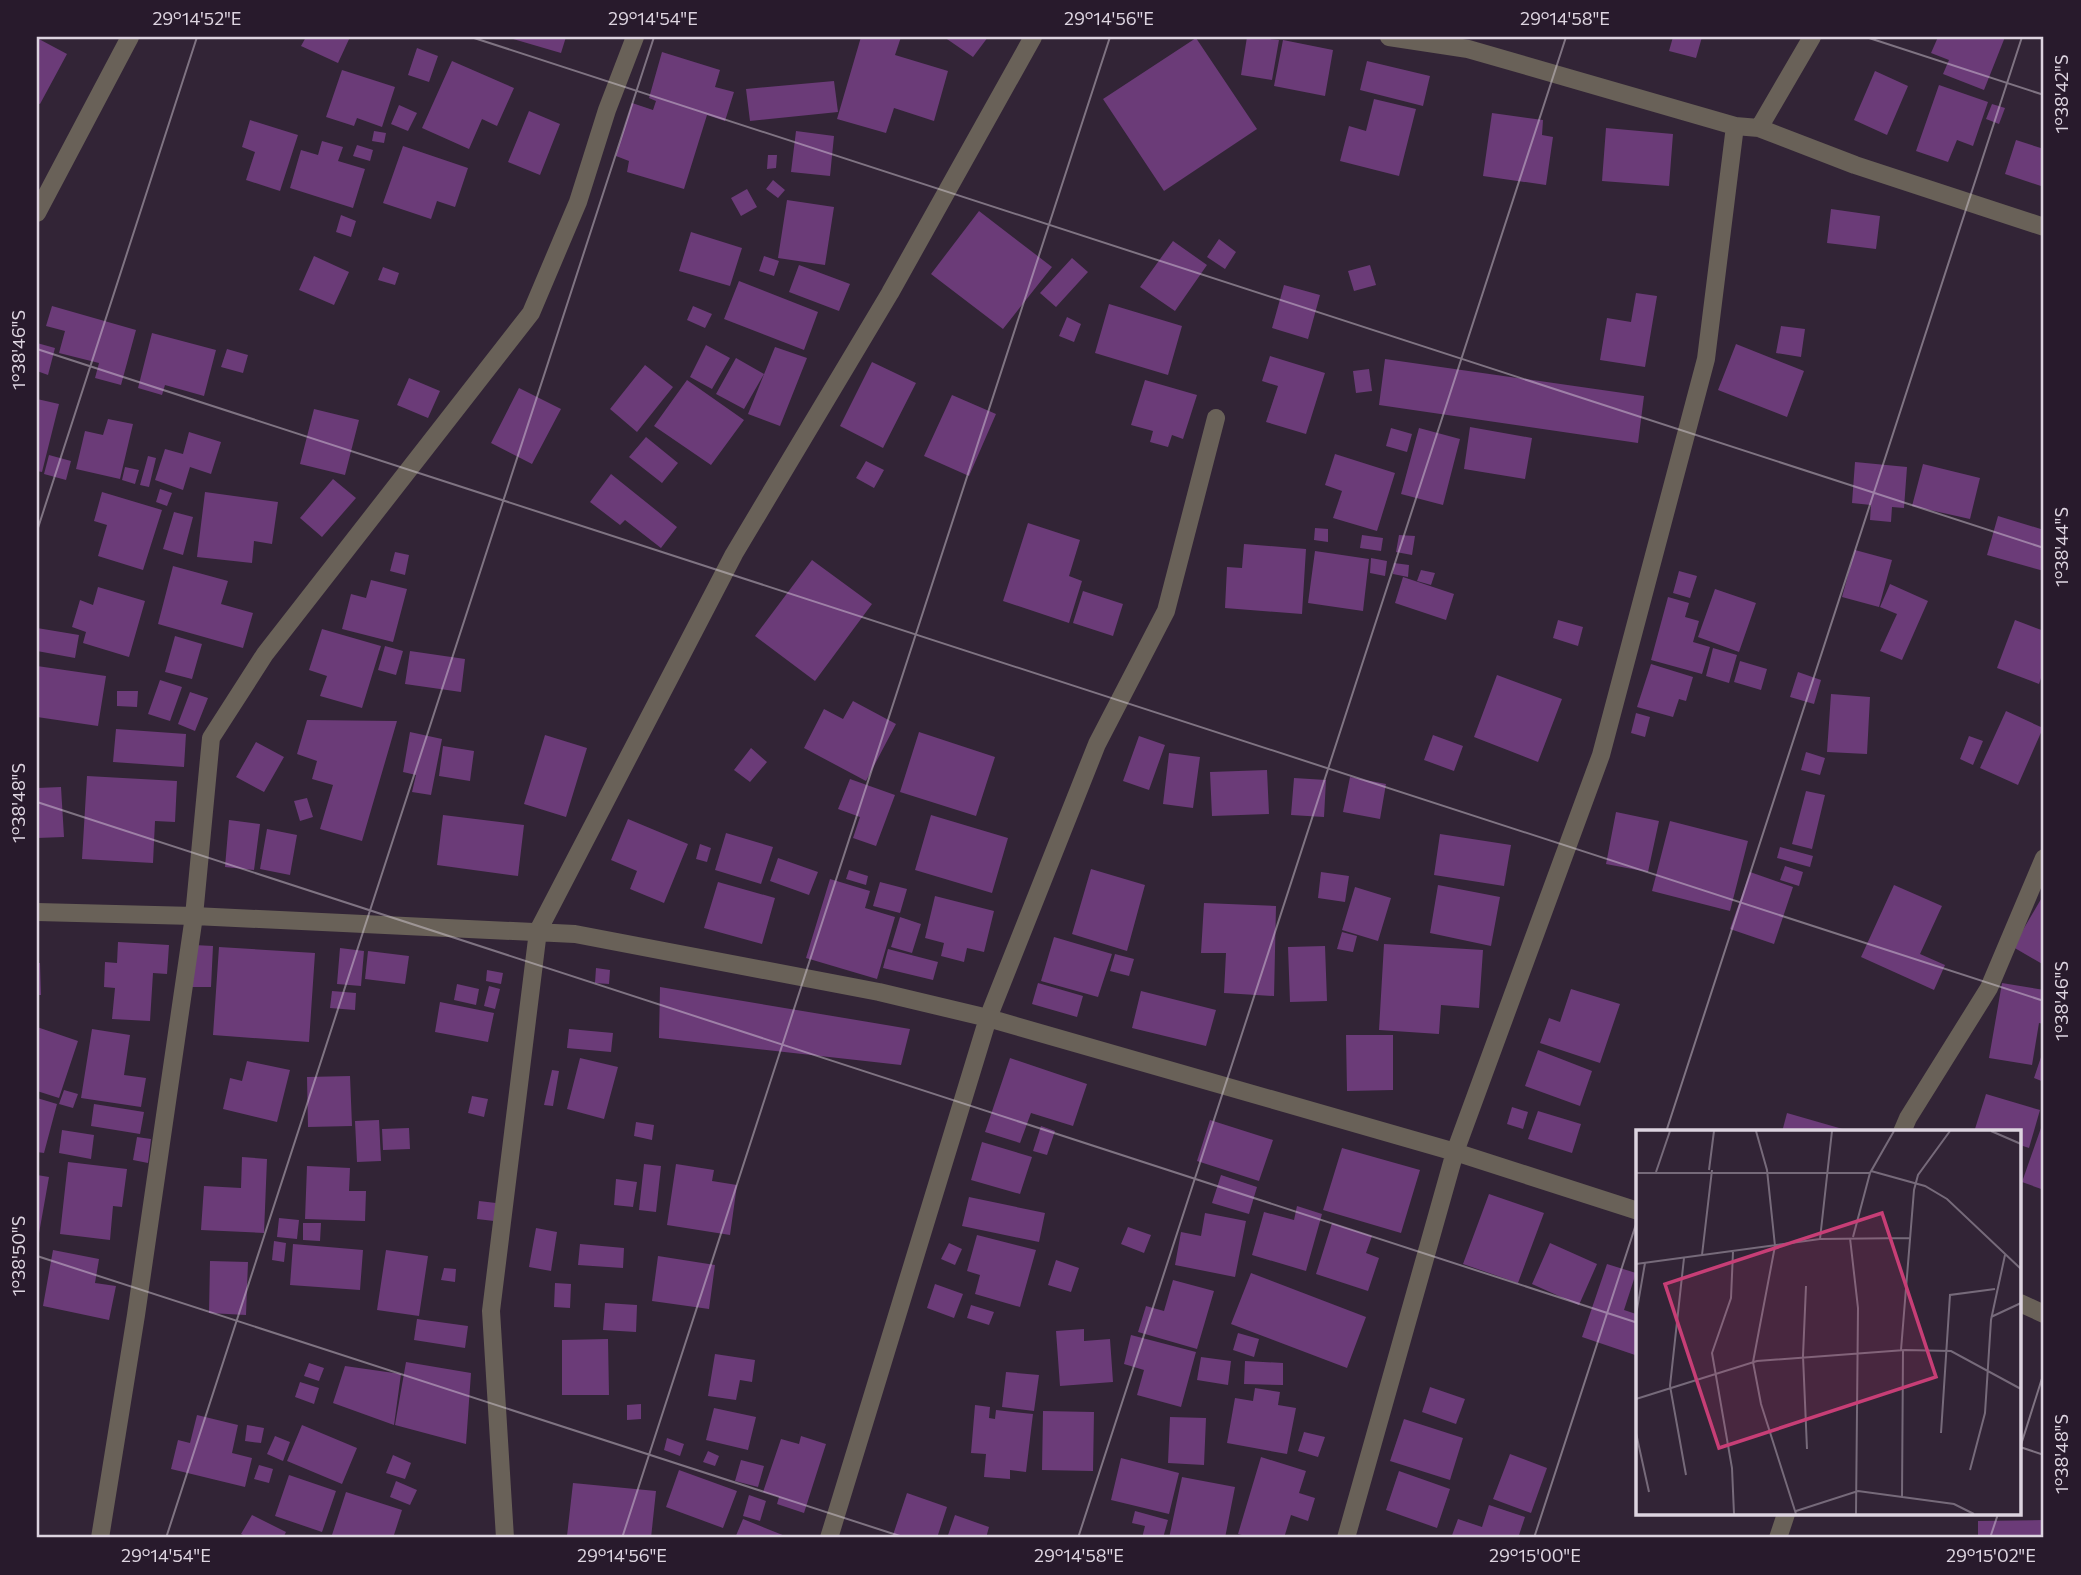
<svg xmlns="http://www.w3.org/2000/svg" width="2081" height="1575" font-family="Commissioner,sans-serif">
  <rect width="100%" height="100%" fill="#322436"/>
  <path fill="#6b3b78" d="M306,37H350L338,63L301,46Z
    M506,37H566L561,53Z
    M861,37H901L895,55L948,71L934,121L894,108L886,133L837,119Z
    M944,37H988L973,57Z
    M1247,37L1279,40L1272,80L1241,75Z
    M1673,37H1702L1696,58L1669,51Z
    M1938,37H2005L1984,90L1943,74L1949,60L1931,53Z
    M37,38L67,54L40,104L37,103Z
    M1196,38L1257,129L1164,191L1103,99Z
    M1283,40L1333,50L1325,96L1274,86Z
    M417,48L438,56L429,82L408,75Z
    M662,52L720,70L715,87L734,92L725,121L707,115L684,189L627,172L629,161L616,156L632,103L653,110L656,101L649,98Z
    M452,61L514,88L497,126L482,119L469,149L422,128Z
    M1367,61L1430,76L1423,106L1360,90Z
    M342,70L395,87L382,127L357,118L354,126L326,117Z
    M1875,71L1908,86L1887,135L1854,120Z
    M834,81L838,112L750,121L746,89Z
    M1939,85L1988,102L1973,146L1957,140L1948,162L1916,151Z
    M1374,99L1416,109L1399,176L1340,161L1349,126L1366,131Z
    M1992,104L2005,108L1999,124L1986,119Z
    M399,105L417,113L408,131L391,124Z
    M529,111L560,124L540,175L508,162Z
    M1492,113L1543,120L1542,135L1553,137L1546,185L1483,176Z
    M250,120L298,135L280,191L246,180L255,152L242,147Z
    M1606,128L1673,134L1669,186L1602,181Z
    M374,131L386,133L384,143L372,141Z
    M796,131L834,136L830,176L791,172Z
    M2016,140L2044,149V187L2005,174Z
    M322,141L343,147L338,161L365,169L353,208L290,188L301,150L318,155Z
    M357,145L373,150L370,161L353,156Z
    M403,146L468,168L455,207L437,201L431,219L383,203Z
    M768,155H777L776,168L767,169Z
    M773,180L785,190L778,198L766,189Z
    M747,189L757,207L741,216L731,198Z
    M787,200L834,207L825,265L778,258Z
    M1831,209L1880,216L1876,249L1827,243Z
    M979,211L1052,267L1003,329L931,274Z
    M341,215L356,221L351,237L336,232Z
    M691,232L742,248L730,286L679,271Z
    M1219,239L1236,252L1225,269L1207,257Z
    M1173,241L1207,265L1175,311L1140,287Z
    M314,256L349,272L334,305L299,290Z
    M764,256L779,261L774,276L759,271Z
    M1072,258L1088,272L1056,307L1040,293Z
    M799,265L850,284L839,311L789,292Z
    M1370,265L1376,285L1354,291L1348,271Z
    M383,267L399,273L395,285L378,280Z
    M739,281L818,312L804,350L724,319Z
    M1284,285L1320,295L1308,339L1272,328Z
    M1636,293L1657,296L1645,367L1600,360L1607,318L1631,322Z
    M1109,304L1182,326L1168,375L1095,353Z
    M52,306L136,330L121,385L95,378L99,363L59,353L65,331L46,326Z
    M693,306L712,314L705,328L687,320Z
    M1067,317L1081,324L1074,342L1059,336Z
    M1781,326L1805,329L1801,357L1776,353Z
    M152,333L216,350L204,396L165,385L162,395L138,388Z
    M37,343L55,348L48,375L37,371Z
    M1736,344L1804,371L1787,417L1718,390Z
    M706,345L730,358L712,389L690,377Z
    M775,347L807,358L780,426L748,414Z
    M227,349L248,355L243,373L221,367Z
    M1270,356L1325,373L1306,434L1266,422L1278,386L1262,381Z
    M736,358L764,374L744,409L716,394Z
    M1385,359L1644,396L1638,443L1379,405Z
    M872,362L916,383L883,448L840,426Z
    M645,365L673,387L637,432L610,409Z
    M1369,369L1372,391L1356,393L1353,371Z
    M409,378L440,391L428,418L397,405Z
    M687,380L744,420L711,465L654,426Z
    M1145,380L1197,395L1183,439L1172,435L1168,447L1150,442L1153,431L1131,425Z
    M519,388L561,409L532,464L491,443Z
    M952,395L996,414L969,476L924,456Z
    M37,399L59,404L42,472L37,471Z
    M314,409L359,420L345,475L300,464Z
    M108,419L133,424L120,479L76,469L85,431L103,435Z
    M1470,427L1532,438L1525,479L1464,469Z
    M1391,428L1412,434L1407,452L1386,446Z
    M1419,428L1460,439L1443,505L1401,494Z
    M189,432L221,442L211,474L190,467L183,490L155,480L165,449L183,454Z
    M646,437L678,463L662,483L629,457Z
    M1335,454L1395,473L1377,531L1333,518L1342,491L1325,485Z
    M49,455L71,461L66,480L44,474Z
    M148,456L156,458L149,487L140,485Z
    M866,461L884,470L874,488L856,478Z
    M1855,462L1907,467L1904,508L1892,507L1891,522L1870,520L1871,505L1852,503Z
    M1923,464L1980,478L1970,519L1912,506Z
    M125,467L139,470L135,484L122,480Z
    M611,474L677,527L661,548L625,520L620,525L590,502Z
    M333,479L356,498L322,537L300,518Z
    M160,489L172,493L167,506L156,502Z
    M102,492L162,510L143,570L98,556L107,525L94,521Z
    M205,492L278,502L272,544L254,541L252,563L197,557Z
    M174,512L193,517L183,555L163,549Z
    M1998,516L2044,530V571L1987,555Z
    M1028,523L1080,540L1069,576L1082,581L1069,623L1003,601Z
    M1315,528L1328,529V542L1314,540Z
    M1362,535L1383,538L1381,551L1360,548Z
    M1399,535L1415,536L1412,555L1396,552Z
    M1244,544L1306,549L1302,614L1225,608L1227,567L1242,568Z
    M1855,550L1892,560L1879,607L1842,597Z
    M1315,551L1369,559L1363,611L1308,603Z
    M395,552L409,555L405,575L390,571Z
    M1371,558L1387,561L1385,576L1370,573Z
    M812,560L872,604L815,681L755,636Z
    M1394,563L1409,565L1408,577L1393,574Z
    M173,566L228,581L221,604L253,613L243,648L158,624Z
    M1421,570L1435,573L1431,585L1417,581Z
    M1679,571L1697,576L1690,598L1673,593Z
    M1403,577L1454,594L1446,620L1395,603Z
    M371,580L407,589L393,642L342,629L351,594L366,598Z
    M1890,584L1928,601L1902,660L1880,651L1897,614L1880,607Z
    M98,587L145,601L129,657L83,643L86,632L72,627L80,600L93,605Z
    M1715,589L1756,603L1739,652L1698,637Z
    M1083,591L1123,604L1113,636L1073,623Z
    M1668,597L1689,603L1685,617L1699,621L1693,642L1710,647L1702,674L1651,660Z
    M1558,620L1583,627L1578,646L1553,638Z
    M2015,620L2044,631V669L2039,684L1997,668Z
    M37,628L79,635L75,658L37,651Z
    M322,629L381,646L362,708L320,696L327,676L309,670Z
    M175,636L202,644L192,679L165,672Z
    M385,646L403,651L396,675L378,670Z
    M1713,648L1737,655L1729,683L1706,676Z
    M410,651L465,659L461,692L405,684Z
    M1740,661L1767,669L1761,690L1734,682Z
    M1651,664L1693,677L1686,701L1679,699L1673,717L1637,707Z
    M37,666L106,676L98,726L37,717Z
    M1798,672L1821,680L1814,704L1790,697Z
    M1497,675L1562,699L1538,762L1474,737Z
    M160,680L182,687L170,721L148,714Z
    M117,691H138L137,707L117,706Z
    M190,692L208,698L195,731L178,724Z
    M1831,694L1870,697L1867,754L1827,752Z
    M853,701L896,724L866,781L804,748L824,709L843,719Z
    M2006,711L2043,728L2018,785L1980,768Z
    M1636,713L1650,717L1645,737L1631,733Z
    M307,720L397,721L362,841L320,829L333,785L312,779L317,761L297,754Z
    M116,729L186,734L184,767L113,762Z
    M410,732L442,739L431,795L412,792L416,775L403,772Z
    M919,732L995,757L976,816L900,792Z
    M545,735L587,748L566,817L524,804Z
    M1433,735L1463,746L1454,771L1424,760Z
    M1139,736L1165,745L1149,790L1123,781Z
    M1969,736L1983,741L1973,765L1960,759Z
    M256,742L284,757L264,792L236,777Z
    M443,746L474,751L470,781L439,776Z
    M751,748L767,762L750,782L734,770Z
    M1806,752L1825,758L1820,775L1801,770Z
    M1169,753L1200,757L1193,808L1163,804Z
    M1267,770L1269,814L1212,816L1210,772Z
    M87,776L177,781L175,822L155,821L153,863L82,859Z
    M1350,777L1386,784L1380,819L1343,812Z
    M1294,778L1326,780L1324,817L1291,815Z
    M850,779L895,795L876,846L853,838L860,817L838,809Z
    M61,787L64,837L37,838V788Z
    M1806,791L1825,795L1812,849L1792,844Z
    M307,798L313,817L300,821L294,801Z
    M1616,812L1659,821L1648,872L1606,864Z
    M443,815L524,825L518,876L437,865Z
    M931,815L1008,838L992,893L915,870Z
    M628,819L688,844L664,903L630,889L637,871L611,860Z
    M229,820L260,824L254,870L225,867Z
    M1670,821L1748,841L1730,911L1652,891Z
    M267,829L297,835L290,875L260,869Z
    M726,833L773,847L761,884L715,870Z
    M1440,834L1511,845L1504,886L1434,875Z
    M700,844L711,848L707,862L696,859Z
    M1780,847L1813,856L1810,867L1777,858Z
    M778,858L818,872L809,895L770,881Z
    M1785,866L1803,872L1799,886L1780,880Z
    M1091,869L1145,885L1127,951L1072,934Z
    M849,870L868,876L866,885L846,879Z
    M1321,872L1349,876L1345,902L1318,898Z
    M1750,872L1793,887L1774,944L1730,929Z
    M830,879L870,891L865,908L895,917L877,979L806,958Z
    M718,882L775,898L762,944L704,928Z
    M880,882L907,889L900,913L873,906Z
    M1438,885L1500,897L1491,946L1430,933Z
    M1894,885L1942,906L1920,954L1945,965L1934,990L1861,957Z
    M1355,887L1391,898L1378,941L1342,930Z
    M2044,894V965L2013,947Z
    M935,896L994,911L984,952L967,948L964,962L941,956L944,943L925,938Z
    M1204,903L1276,906L1274,996L1224,993L1226,953H1201Z
    M900,917L921,924L912,953L891,947Z
    M1342,932L1357,936L1353,952L1337,949Z
    M1054,937L1112,954L1098,997L1041,981Z
    M118,942L169,945L167,974L153,973L150,1021L112,1019L115,988L104,987L105,962L117,963Z
    M1384,944L1483,950L1479,1008L1441,1005L1439,1034L1379,1030Z
    M194,945L213,946L211,987H192Z
    M1325,946L1327,1001L1290,1002L1288,947Z
    M219,947L315,953L309,1042L213,1035Z
    M340,948L364,951L361,986L337,984Z
    M888,949L938,962L933,980L883,968Z
    M368,951L409,956L405,984L365,979Z
    M1115,954L1134,959L1129,976L1110,971Z
    M37,963H40L41,995H37Z
    M596,968L610,970L609,984L595,983Z
    M487,970L503,973L501,984L486,981Z
    M1038,983L1083,996L1077,1017L1032,1004Z
    M2002,983L2044,990V1024L2039,1023L2032,1065L1989,1058Z
    M457,984L479,989L476,1005L454,1000Z
    M489,986L500,989L495,1009L484,1006Z
    M660,987L910,1029L901,1065L659,1038Z
    M1571,989L1620,1004L1600,1063L1540,1043L1549,1018L1560,1022Z
    M332,991L356,993L355,1010L330,1008Z
    M1141,991L1216,1010L1206,1046L1132,1028Z
    M440,1002L494,1013L488,1042L435,1032Z
    M37,1027L78,1041L59,1098L37,1091Z
    M92,1029L130,1035L124,1075L146,1078L141,1107L81,1098Z
    M569,1029L613,1033L611,1052L567,1048Z
    M1346,1035H1393V1090L1347,1091Z
    M2044,1048V1082L2034,1078Z
    M1538,1050L1592,1071L1580,1106L1525,1086Z
    M580,1058L618,1067L604,1119L567,1109Z
    M1010,1058L1087,1084L1073,1126L1031,1113L1020,1143L985,1132Z
    M247,1061L290,1070L277,1122L223,1109L230,1078L242,1081Z
    M552,1070L559,1071L553,1106L544,1105Z
    M350,1076L352,1126L308,1127L307,1077Z
    M64,1090L78,1094L73,1108L59,1104Z
    M1986,1094L2040,1110L2029,1148L2020,1145V1132H1974Z
    M472,1096L488,1099L484,1117L468,1113Z
    M37,1098L57,1104L44,1153L37,1152Z
    M94,1104L144,1112L140,1134L91,1126Z
    M1512,1107L1528,1112L1523,1129L1507,1124Z
    M1538,1111L1581,1124L1572,1153L1528,1139Z
    M1787,1113L1853,1132H1782Z
    M379,1120L381,1161L357,1162L355,1121Z
    M1210,1120L1273,1140L1259,1181L1197,1161Z
    M636,1122L654,1125L652,1140L634,1136Z
    M2042,1125H2044V1190L2022,1182Z
    M1041,1126L1055,1131L1047,1155L1033,1151Z
    M409,1128L410,1149L383,1150L382,1129Z
    M62,1130L94,1135L91,1159L59,1153Z
    M137,1137L151,1139L148,1163L133,1160Z
    M982,1142L1032,1157L1020,1194L971,1180Z
    M1342,1148L1420,1170L1401,1233L1323,1210Z
    M242,1157L267,1159L264,1233L201,1230L204,1186L241,1188Z
    M68,1162L127,1169L122,1207L113,1206L110,1240L60,1234Z
    M644,1164L661,1166L656,1212L639,1210Z
    M676,1164L714,1170L712,1181L737,1185L730,1235L667,1225Z
    M307,1166L350,1168L349,1191H366L365,1221L305,1219Z
    M37,1175L49,1177L38,1239H37Z
    M1221,1175L1257,1187L1249,1214L1212,1203Z
    M616,1179L637,1182L633,1207L614,1205Z
    M1489,1194L1544,1213L1518,1283L1463,1264Z
    M969,1197L1045,1213L1039,1242L962,1226Z
    M479,1201L496,1203L494,1221L477,1219Z
    M1297,1206L1322,1214L1306,1271L1252,1255L1264,1212L1294,1220Z
    M1205,1213L1246,1221L1235,1277L1175,1265L1181,1232L1201,1236Z
    M279,1218L299,1220L297,1239L277,1237Z
    M303,1223H321L320,1241L303,1240Z
    M1332,1223L1372,1236L1366,1253L1379,1258L1368,1291L1316,1274Z
    M1128,1227L1151,1235L1144,1253L1121,1244Z
    M536,1228L557,1232L551,1271L529,1267Z
    M977,1235L1036,1250L1020,1307L975,1294L980,1275L967,1271Z
    M274,1241L286,1243L284,1262L272,1260Z
    M949,1243L962,1249L955,1265L941,1259Z
    M1550,1243L1597,1264L1579,1305L1532,1284Z
    M293,1244L363,1250L360,1290L290,1285Z
    M580,1244L624,1248L623,1268L578,1265Z
    M53,1250L99,1259L95,1283L116,1286L109,1320L43,1306Z
    M386,1250L428,1256L419,1316L377,1310Z
    M658,1256L715,1265L709,1309L652,1301Z
    M1056,1260L1079,1268L1071,1292L1048,1285Z
    M210,1261L248,1262L246,1315L209,1313Z
    M1607,1264L1636,1273L1624,1310L1636,1314L1638,1308V1356L1582,1337Z
    M444,1268L456,1269L455,1282L441,1280Z
    M1251,1273L1366,1317L1347,1368L1231,1324Z
    M1173,1280L1214,1291L1197,1349L1138,1332L1146,1306L1164,1311Z
    M555,1283L571,1284L570,1308L554,1307Z
    M935,1284L963,1294L954,1318L927,1308Z
    M605,1303L637,1305L636,1332L603,1330Z
    M971,1305L994,1312L989,1325L967,1318Z
    M417,1319L468,1326L465,1348L414,1340Z
    M1084,1329V1341L1110,1339L1113,1382L1060,1386L1056,1331Z
    M1238,1333L1259,1339L1254,1357L1233,1350Z
    M1131,1335L1196,1352L1181,1407L1137,1395L1144,1370L1124,1364Z
    M608,1339L609,1395H562V1340Z
    M715,1354L755,1360L752,1382L740,1380L736,1400L708,1396Z
    M1201,1357L1231,1361L1228,1385L1197,1380Z
    M1245,1361L1283,1363V1385L1244,1384Z
    M406,1362L471,1373L466,1444L395,1425Z
    M309,1363L324,1368L319,1381L304,1376Z
    M345,1366L401,1374L394,1425L333,1403Z
    M1006,1372L1039,1375L1034,1411L1002,1407Z
    M300,1382L319,1388L314,1404L295,1397Z
    M1430,1387L1465,1399L1456,1424L1422,1412Z
    M1255,1388L1280,1392L1278,1405L1296,1408L1287,1454L1227,1443L1235,1398L1253,1401Z
    M641,1404V1419L627,1420V1405Z
    M975,1405L990,1407L989,1418L995,1419L996,1410L1033,1414L1026,1472L1010,1470V1479L984,1477L986,1454L971,1453Z
    M714,1408L756,1417L748,1450L706,1440Z
    M1043,1411L1094,1412L1093,1471L1042,1470Z
    M197,1415L238,1425L232,1453L252,1458L245,1487L171,1469L178,1440L190,1443Z
    M1170,1417L1206,1418L1204,1465L1168,1463Z
    M1404,1419L1463,1438L1450,1480L1390,1461Z
    M247,1425L264,1428L261,1443L245,1441Z
    M302,1425L357,1448L342,1484L287,1461Z
    M1304,1432L1325,1437L1318,1457L1298,1451Z
    M275,1436L290,1442L283,1461L267,1454Z
    M801,1436L826,1444L804,1513L777,1504L779,1497L763,1492L781,1439L799,1444Z
    M667,1438L684,1444L680,1456L664,1450Z
    M708,1451L719,1456L715,1466L703,1462Z
    M1510,1454L1547,1468L1531,1513L1493,1499Z
    M393,1455L411,1463L405,1479L386,1473Z
    M1261,1457L1306,1471L1299,1493L1315,1498L1308,1521L1291,1515L1284,1538H1253L1238,1534Z
    M1121,1458L1179,1473L1169,1514L1111,1500Z
    M741,1460L764,1466L758,1487L735,1481Z
    M259,1465L273,1469L269,1483L254,1479Z
    M679,1470L737,1491L723,1528L666,1507Z
    M1399,1471L1450,1489L1437,1528L1386,1510Z
    M289,1475L336,1491L322,1532L275,1516Z
    M1182,1477L1235,1487L1225,1538H1169Z
    M396,1481L417,1490L410,1505L390,1497Z
    M573,1483L656,1491L651,1538L567,1536Z
    M346,1492L402,1510L393,1538H331Z
    M907,1493L947,1507L937,1538H892Z
    M749,1495L766,1501L760,1521L743,1516Z
    M1489,1505L1525,1517L1518,1538H1451L1458,1519L1482,1527Z
    M1135,1511L1168,1520L1163,1538H1142L1145,1526L1132,1523Z
    M252,1515L286,1532L283,1538H249L241,1534Z
    M955,1515L989,1527L986,1538H947Z
    M743,1519L790,1538H735Z
    M2044,1520V1538H1978V1521Z"/>
  <g fill="none" stroke-linecap="round" stroke-linejoin="round">
    <path stroke="#696158" stroke-width="18" d="M1389,37L1468,49L1735,126L1759,128L1855,165L2044,227
      M1759,128L1812,37
      M37,213L130,37
      M37,912L194,916L575,934L879,992L988,1018L1455,1152L1638,1211
      M1902,1132L1908,1118L1989,988L2044,858
      M2020,1303L2044,1314
      M100,1538L136,1315L194,916L211,738L265,654L531,313L578,202L607,110L635,37
      M505,1538L491,1311L538,931L734,554L890,293L1033,37
      M829,1538L988,1018L1097,744L1166,611L1216,418
      M1346,1538L1455,1152L1601,755L1706,359L1735,126
      M1778,1538L1786,1514"/>
  </g>
  <path fill="none" stroke="#ddd4e0" stroke-width="2" stroke-opacity="0.45" d="M471,37L2044,548M1866,37L2044,95M37,349L2044,1001M37,531L197,37M37,802L1638,1323M1666,1132L2022,37M37,1256L906,1538M2020,1447L2044,1455M2020,1448L2044,1372M166,1538L654,37M622,1538L1110,37M1078,1538L1566,37M1534,1538L1638,1218M1990,1538L1998,1514"/>
  <g transform="translate(1636 1130)">
    <rect width="385" height="385" fill="#322436"/>
    <path fill="none" stroke="#766a7a" stroke-width="2" d="M120,1L131,40L139,116L117,232L125,274L160,384M355,1L385,14M73,40L78,1M235,41L289,56L311,69L385,139M20,42L34,1M0,43H234M217,107L234,43L258,1M214,108L222,178L220,384M184,109L196,1M97,122L95,168L76,223L96,338L98,384M66,125L76,40M48,128L34,256L50,345M0,134L184,109L275,108M170,156L167,226L171,319M0,185L9,133M355,187L385,173M265,220L278,60L282,45L314,1M0,269L121,231L269,220L315,221L385,259M0,303L13,362M305,303L314,165L359,159M334,340L349,283L355,190L369,125M266,368L267,220M160,381L222,361L318,374L338,384"/>
    <path fill="#c73e76" fill-opacity="0.15" stroke="#c73e76" stroke-width="3.5" d="M246,83L300,247L83,318L29,154Z"/>
    <rect width="385" height="385" fill="none" stroke="#ddd4e0" stroke-width="3.5"/>
  </g>
  <rect width="2081" height="1575" fill="none" stroke="#281a2c" stroke-width="77"/>
  <rect x="38" y="38" width="2004" height="1498" fill="none" stroke="#ddd4e0" stroke-width="2.5"/>
  <g font-size="18" text-anchor="middle" fill="#ddd4e0">
    <text x="197" y="25">29°14'52"E</text>
    <text x="653" y="25">29°14'54"E</text>
    <text x="1109" y="25">29°14'56"E</text>
    <text x="1565" y="25">29°14'58"E</text>
    <text transform="translate(2062 94) rotate(-90)" y="6">1°38'42"S</text>
    <text transform="translate(19 350) rotate(-90)" y="6">1°38'46"S</text>
    <text transform="translate(2062 547) rotate(-90)" y="6">1°38'44"S</text>
    <text transform="translate(19 803) rotate(-90)" y="6">1°38'48"S</text>
    <text transform="translate(2062 1001) rotate(-90)" y="6">1°38'46"S</text>
    <text transform="translate(19 1256) rotate(-90)" y="6">1°38'50"S</text>
    <text transform="translate(2062 1454) rotate(-90)" y="6">1°38'48"S</text>
    <text x="166" y="1562">29°14'54"E</text>
    <text x="622" y="1562">29°14'56"E</text>
    <text x="1079" y="1562">29°14'58"E</text>
    <text x="1535" y="1562">29°15'00"E</text>
    <text x="1991" y="1562">29°15'02"E</text>
  </g>
</svg>
